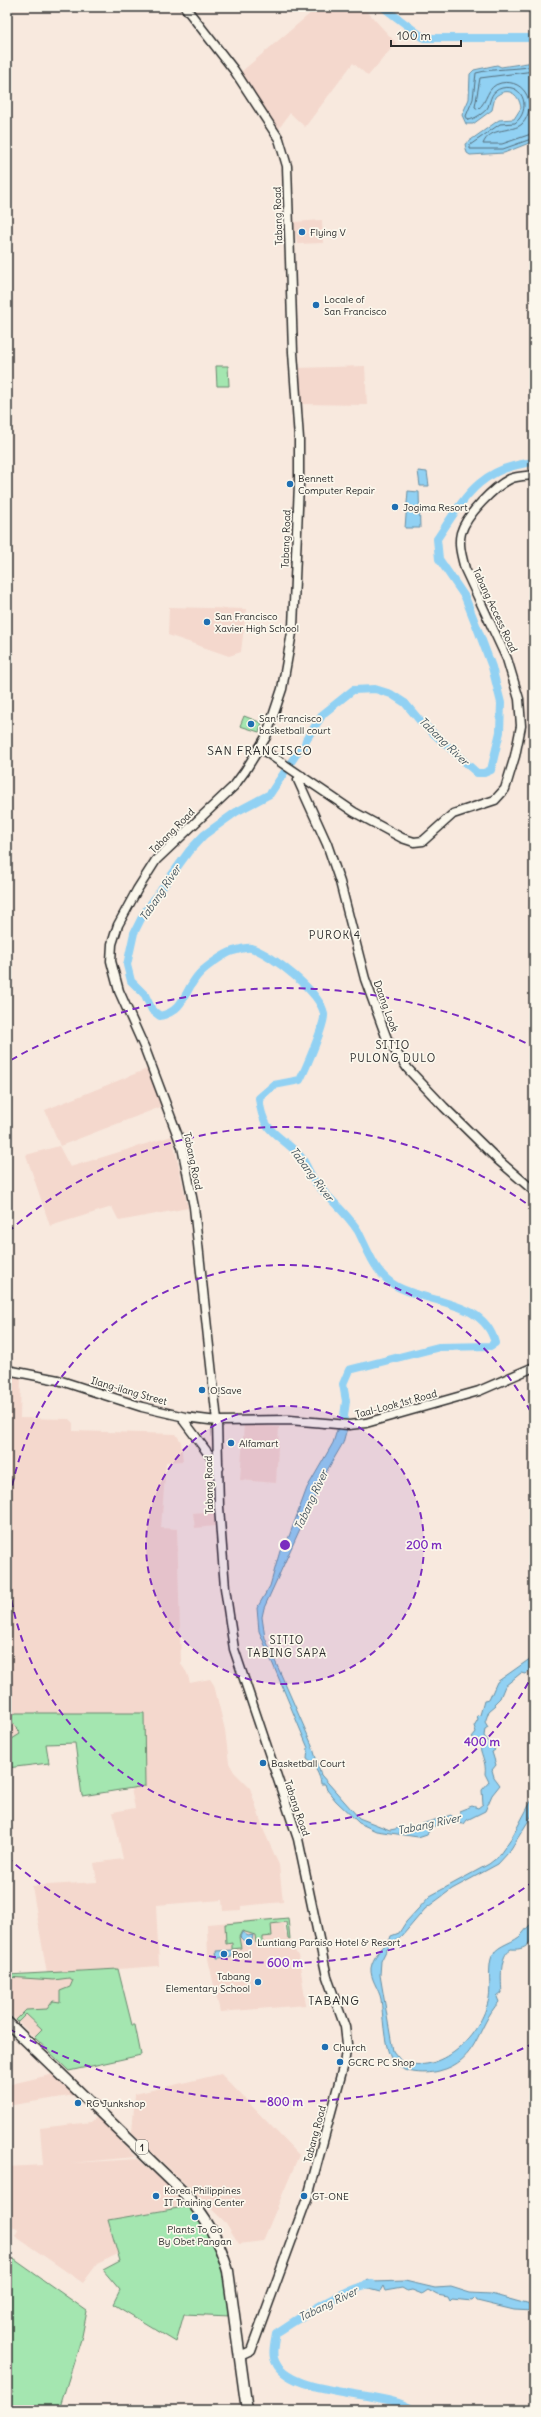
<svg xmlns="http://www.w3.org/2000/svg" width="541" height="2417" font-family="Delius,sans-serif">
  <rect width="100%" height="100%" fill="#f8e9de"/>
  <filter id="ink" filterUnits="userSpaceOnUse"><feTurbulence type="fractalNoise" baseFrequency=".025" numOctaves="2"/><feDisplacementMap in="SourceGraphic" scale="8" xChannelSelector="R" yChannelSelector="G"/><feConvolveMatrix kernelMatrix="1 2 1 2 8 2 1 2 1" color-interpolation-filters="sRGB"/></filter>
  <g filter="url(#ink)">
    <path fill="#f4d8cd" d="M318,7H363L396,43L368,76L353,63L305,127L290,113L278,130L241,72Z
      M511,7H530L520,12L513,11Z
      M322,220L323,243L297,244L294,222Z
      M365,366L367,405L299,404L297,368Z
      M169,607L246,609L241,652L229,656L168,635Z
      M147,1069L163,1106L60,1146L45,1110Z
      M172,1136L188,1208L119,1221L112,1207L50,1226L26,1155L59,1146L70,1167Z
      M7,1372L21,1374L20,1418L69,1419L73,1423V1431L176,1434L181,1442L183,1461L166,1462L161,1528L177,1529L181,1664L187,1673L190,1683L210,1679L214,1685L225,1730L229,1763L234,1772L250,1788L264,1831L279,1865L283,1902L241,1906V1910L223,1911L222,1900L156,1905L159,1966L118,1969L132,2025H135L141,2055L69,2071L7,2011V1975L47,1974L32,1886L97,1882L94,1863L123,1859L113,1812L135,1808L131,1788L82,1796L75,1743L46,1744L49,1763L7,1768Z
      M244,1424L279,1427L276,1483L240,1480Z
      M214,1511L215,1526L195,1528L193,1513Z
      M284,1918L285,1932L299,1958L306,2005L220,2012L208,1959L207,1924Z
      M54,2074L75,2095L7,2106V2085Z
      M221,2074L299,2155L263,2241L239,2244L226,2223L132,2133L135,2094Z
      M98,2116L135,2157L71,2163L138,2159L190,2206L108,2220L118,2254L97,2264L83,2283L15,2236L18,2230L7,2222V2167L43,2165L40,2128L91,2122Z"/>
    <path fill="#a4e6b0" stroke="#68886e" d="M216,366H228L229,386H217Z
      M244,716L262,723L259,732L240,726Z
      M16,1713H144L145,1786L82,1796L75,1743L46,1744L49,1763L7,1768V1742L20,1734L9,1717Z
      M288,1918L290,1939L288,1938L286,1922L271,1924L272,1936L263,1937V1943H256L255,1935L242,1931L239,1937L241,1948L232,1949V1943L226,1944L225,1924Z
      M118,1969L132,2025H135L141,2055L69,2071L34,2037L42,2029L26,2014L18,2022L16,2020L26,2010L47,2009L53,2001L60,2002V1991L70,1987L73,1980L69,1978L54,1980L7,1977V1975Z
      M190,2206C216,2241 225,2273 230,2316L184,2314L176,2342L113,2304L120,2290L103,2270L120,2261L108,2220Z
      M8,2255L87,2311L82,2336L59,2410H11L8,2402L14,2391L7,2388Z"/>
    <path fill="#91d1f3" stroke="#688fa3" d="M534,62V141L504,153L470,155L467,153L465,144L499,120L514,119L521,108C519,93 507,86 495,97L492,110L473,124H466L462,115L469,99L470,74L474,70L497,65L501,67Z
      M418,471L427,472L429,486H420Z
      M408,491L419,492L420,528H405Z
      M338,1427L347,1428L343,1443L325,1474L264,1608L262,1617L265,1638L312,1745L321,1775L359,1818L390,1830L400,1828L405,1829L451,1815L454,1818H459L461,1816L459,1811L472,1806L478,1808L483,1804L482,1790L489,1782L485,1774C487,1761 479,1753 480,1742L472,1737L476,1732L474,1726L478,1719L477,1716L480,1715L484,1701L489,1700L497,1682L534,1656L532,1668L525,1674L521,1673L505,1686L500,1698L494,1704L496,1705L489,1711L485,1722L488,1727L485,1729L484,1736L495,1750L492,1752L496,1765L492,1770L494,1777L500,1785L492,1795L485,1811L467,1820L464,1824L444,1822L432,1827L427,1834L418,1837L376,1831L359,1823L336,1801L327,1790L325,1784H321C321,1777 313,1762 307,1759L308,1748L259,1631L257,1608L270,1586L280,1551L287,1542L307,1488L333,1443Z
      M534,1796V1812L509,1852L498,1864L452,1889L425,1909L402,1936L387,1949L381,1961L380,1975L393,2051L401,2061C441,2077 481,2036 489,1998C491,1986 488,1970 491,1959C494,1946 510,1944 519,1937C525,1932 527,1926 534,1922C534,1938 530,1951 511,1949C499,1955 501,1982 502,1993L497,1997L499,2002C476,2027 479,2061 439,2071C424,2075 397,2074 390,2056C384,2043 383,2015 381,1999C379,1989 370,1979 371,1968C373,1957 381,1948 389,1942L391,1936L399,1933L406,1922L430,1896L489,1864L498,1857L512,1837Z
      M242,1932L248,1936L253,1935L252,1941L246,1943L240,1937Z
      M232,1950V1957L217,1958L216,1951Z
      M368,2280L372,2282L405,2281L435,2288L451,2287L470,2293L491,2294L534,2306V2311L514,2310L477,2301L475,2298L472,2301L452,2299L450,2301L448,2297L437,2295L428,2290L422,2294L412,2290L407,2291L402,2288L385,2291L383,2286L380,2291L361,2286Z"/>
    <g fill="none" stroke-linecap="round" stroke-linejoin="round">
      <path stroke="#546d7b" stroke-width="1" d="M534,66C514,70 495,68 476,73L473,99L466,116L468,120C473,120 486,112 488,107C491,99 491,91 502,88C525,83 531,111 515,123L500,124L470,145V149H503L534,138
        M534,71L480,78L475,107L478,109C488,102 486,86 501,83C526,78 538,107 522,124C512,133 490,126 483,144H502L534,133"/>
      <path stroke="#91d1f3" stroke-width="8" d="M383,7L424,38H534
        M342,1431L346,1401L343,1384L349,1370L439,1347L490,1346L495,1343C484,1300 431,1304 398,1287C375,1275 369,1252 358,1231C347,1213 329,1199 316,1183C310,1175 307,1165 301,1157C279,1132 263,1136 259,1098L274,1085L300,1080C305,1070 326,1022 324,1014C321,993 272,954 251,948C246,947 238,950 233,951C224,954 207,966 200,973C184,989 186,1010 160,1016L152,1010L145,995L131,981L127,965L134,933L144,913L189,851L204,835L236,812L270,794L299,750L304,747L306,740L323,714L353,690L375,689L391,694L405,703L421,722L477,773H484L491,770L500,732L501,703L492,667L478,630L465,597L439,559L437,539C465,497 479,468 534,462
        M372,2284C347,2286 298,2319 276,2333C275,2340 272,2351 274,2358C284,2398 386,2389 413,2410"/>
      <g stroke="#2b2b2b" stroke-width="11">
        <path id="secondary" d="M185,7L234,70L279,139L287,166L293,352L299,439V484L293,627L282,689L266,737L245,771L234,786L156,860L137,890L118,925L112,944L111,961L119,991L145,1049L182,1147L194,1207L217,1421L219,1507L225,1588L234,1649L298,1839L327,1977L345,2027L347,2044L344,2064L309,2193L251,2351L240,2356
          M260,748L354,812L402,838L414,842L423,841L453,814L495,800L505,789L515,756L521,726L519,699L507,659L465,569C462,557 458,545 461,533C466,515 494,487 510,479C517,476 526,476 534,475
          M302,776L298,780L327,844L340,882L365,979L387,1039L408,1069L444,1107L497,1159L534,1191
          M7,1370L58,1380L142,1407L185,1417L217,1421L289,1420L349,1425L366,1423L479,1391L534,1367
          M185,1417L184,1421L219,1468"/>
      </g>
      <g stroke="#2b2b2b" stroke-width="13">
        <path id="highway" d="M7,2022L185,2194C206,2217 220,2242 228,2271L247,2410"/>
      </g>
      <use href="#secondary" stroke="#fbf7ec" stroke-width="8"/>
      <use href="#highway" stroke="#fbf7ec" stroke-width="10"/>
    </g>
  </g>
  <circle cx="285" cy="1545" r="139" fill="#7b2cbf" fill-opacity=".12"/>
  <g fill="none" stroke="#7b2cbf" stroke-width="2" stroke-dasharray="7 5">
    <circle cx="285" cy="1545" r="139"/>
    <path d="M534 1672A279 279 0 0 1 7 1569M7 1521A279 279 0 0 1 534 1418"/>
    <path d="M534 1881A418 418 0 0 1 8 1858M8 1232A418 418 0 0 1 534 1209"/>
    <path d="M534 2043A557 557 0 0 1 11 2030M11 1060A557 557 0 0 1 534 1047"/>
  </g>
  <g fill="#1f6fb2" stroke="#fbf7ec" stroke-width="1.5">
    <circle cx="302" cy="232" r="4"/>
    <circle cx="316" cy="305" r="4"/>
    <circle cx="290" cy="484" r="4"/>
    <circle cx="395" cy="507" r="4"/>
    <circle cx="207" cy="622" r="4"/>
    <circle cx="251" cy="724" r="4"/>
    <circle cx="202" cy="1390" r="4"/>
    <circle cx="231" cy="1443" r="4"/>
    <circle cx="263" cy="1763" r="4"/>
    <circle cx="249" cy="1942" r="4"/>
    <circle cx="224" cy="1954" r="4"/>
    <circle cx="258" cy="1982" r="4"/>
    <circle cx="325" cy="2047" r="4"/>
    <circle cx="340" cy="2062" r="4"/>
    <circle cx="78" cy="2103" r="4"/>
    <circle cx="156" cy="2196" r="4"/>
    <circle cx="304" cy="2196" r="4"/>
    <circle cx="195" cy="2217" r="4"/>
  </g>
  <g text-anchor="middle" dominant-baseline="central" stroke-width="3.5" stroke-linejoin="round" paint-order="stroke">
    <rect fill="#fbf7ec" stroke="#696865" stroke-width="1" x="136" y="2140" width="12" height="14" rx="3"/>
    <g font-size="9" font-weight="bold" fill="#2b2b2b">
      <text x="142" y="2147">1</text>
    </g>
    <g font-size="10" fill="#2b2b2b" stroke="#fbf7ec">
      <text transform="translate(278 216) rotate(-92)">Tabang Road</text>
      <text transform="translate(286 539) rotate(-88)">Tabang Road</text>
      <text transform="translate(495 610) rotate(65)">Tabang Access Road</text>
      <text transform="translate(172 831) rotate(-45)">Tabang Road</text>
      <text transform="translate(386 1006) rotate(70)">Daang Look</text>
      <text transform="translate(193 1161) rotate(78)">Tabang Road</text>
      <text transform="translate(129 1391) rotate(16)">Ilang-ilang Street</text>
      <text transform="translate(396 1404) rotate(-15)">Taal-Look 1st Road</text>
      <text transform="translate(209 1485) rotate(-91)">Tabang Road</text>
      <text transform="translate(297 1808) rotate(71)">Tabang Road</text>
      <text transform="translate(315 2134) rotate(-75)">Tabang Road</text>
    </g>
    <g font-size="10" fill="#2b2b2b" stroke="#fbf7ec" text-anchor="start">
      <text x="310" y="232">Flying V</text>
      <text x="324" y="299">Locale of<tspan x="324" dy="12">San Francisco</tspan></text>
      <text x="298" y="478">Bennett<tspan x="298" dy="12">Computer Repair</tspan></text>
      <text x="403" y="507">Jogima Resort</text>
      <text x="215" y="616">San Francisco<tspan x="215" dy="12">Xavier High School</tspan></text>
      <text x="259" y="718">San Francisco<tspan x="259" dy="12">basketball court</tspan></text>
      <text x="210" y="1390">O!Save</text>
      <text x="239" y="1443">Alfamart</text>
      <text x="271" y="1763">Basketball Court</text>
      <text x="257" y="1942">Luntiang Paraiso Hotel &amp; Resort</text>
      <text x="232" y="1954">Pool</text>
      <text x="250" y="1976" text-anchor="end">Tabang<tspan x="250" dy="12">Elementary School</tspan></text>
      <text x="333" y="2047">Church</text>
      <text x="348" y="2062">GCRC PC Shop</text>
      <text x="86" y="2103">RG Junkshop</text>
      <text x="164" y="2190">Korea Philippines<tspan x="164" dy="12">IT Training Center</tspan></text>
      <text x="312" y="2196">GT-ONE</text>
      <text x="195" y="2229" text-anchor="middle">Plants To Go<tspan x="195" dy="12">By Obet Pangan</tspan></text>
    </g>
    <g font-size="11" font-style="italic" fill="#44545d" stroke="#fbf7ec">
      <text transform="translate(444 741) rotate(44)">Tabang River</text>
      <text transform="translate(160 893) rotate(-56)">Tabang River</text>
      <text transform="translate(312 1174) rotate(53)">Tabang River</text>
      <text transform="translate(311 1500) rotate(-65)">Tabang River</text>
      <text transform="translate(429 1824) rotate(-12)">Tabang River</text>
      <text transform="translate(328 2304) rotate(-26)">Tabang River</text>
    </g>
    <g font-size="11" letter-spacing="1" fill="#2b2b2b" stroke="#fbf7ec">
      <text x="335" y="935">PUROK 4</text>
      <text x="393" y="1045">SITIO<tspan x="393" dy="13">PULONG DULO</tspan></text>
      <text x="287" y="1640">SITIO<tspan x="287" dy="13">TABING SAPA</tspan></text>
    </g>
    <g font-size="12" letter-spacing="1" fill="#2b2b2b" stroke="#fbf7ec">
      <text x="260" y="750">SAN FRANCISCO</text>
      <text x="334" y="2000">TABANG</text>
    </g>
  </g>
  <circle cx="285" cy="1545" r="6" fill="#7b2cbf" stroke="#fbf7ec" stroke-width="2"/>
  <g font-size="12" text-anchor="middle" font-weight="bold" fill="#7b2cbf" stroke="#fbf7ec" stroke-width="3.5" stroke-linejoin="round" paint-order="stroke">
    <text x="424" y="1549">200 m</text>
    <text x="482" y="1746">400 m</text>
    <text x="285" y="1967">600 m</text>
    <text x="285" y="2106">800 m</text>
  </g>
  <rect width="541" height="2417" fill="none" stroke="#fbf7ec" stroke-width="24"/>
  <rect x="12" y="12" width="517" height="2393" fill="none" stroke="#2b2b2b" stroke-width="1.5" filter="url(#ink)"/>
  <path d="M391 40v6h70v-6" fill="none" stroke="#2b2b2b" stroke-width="2"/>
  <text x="397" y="40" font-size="12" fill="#2b2b2b" stroke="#fbf7ec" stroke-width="3" paint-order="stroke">100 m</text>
</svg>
